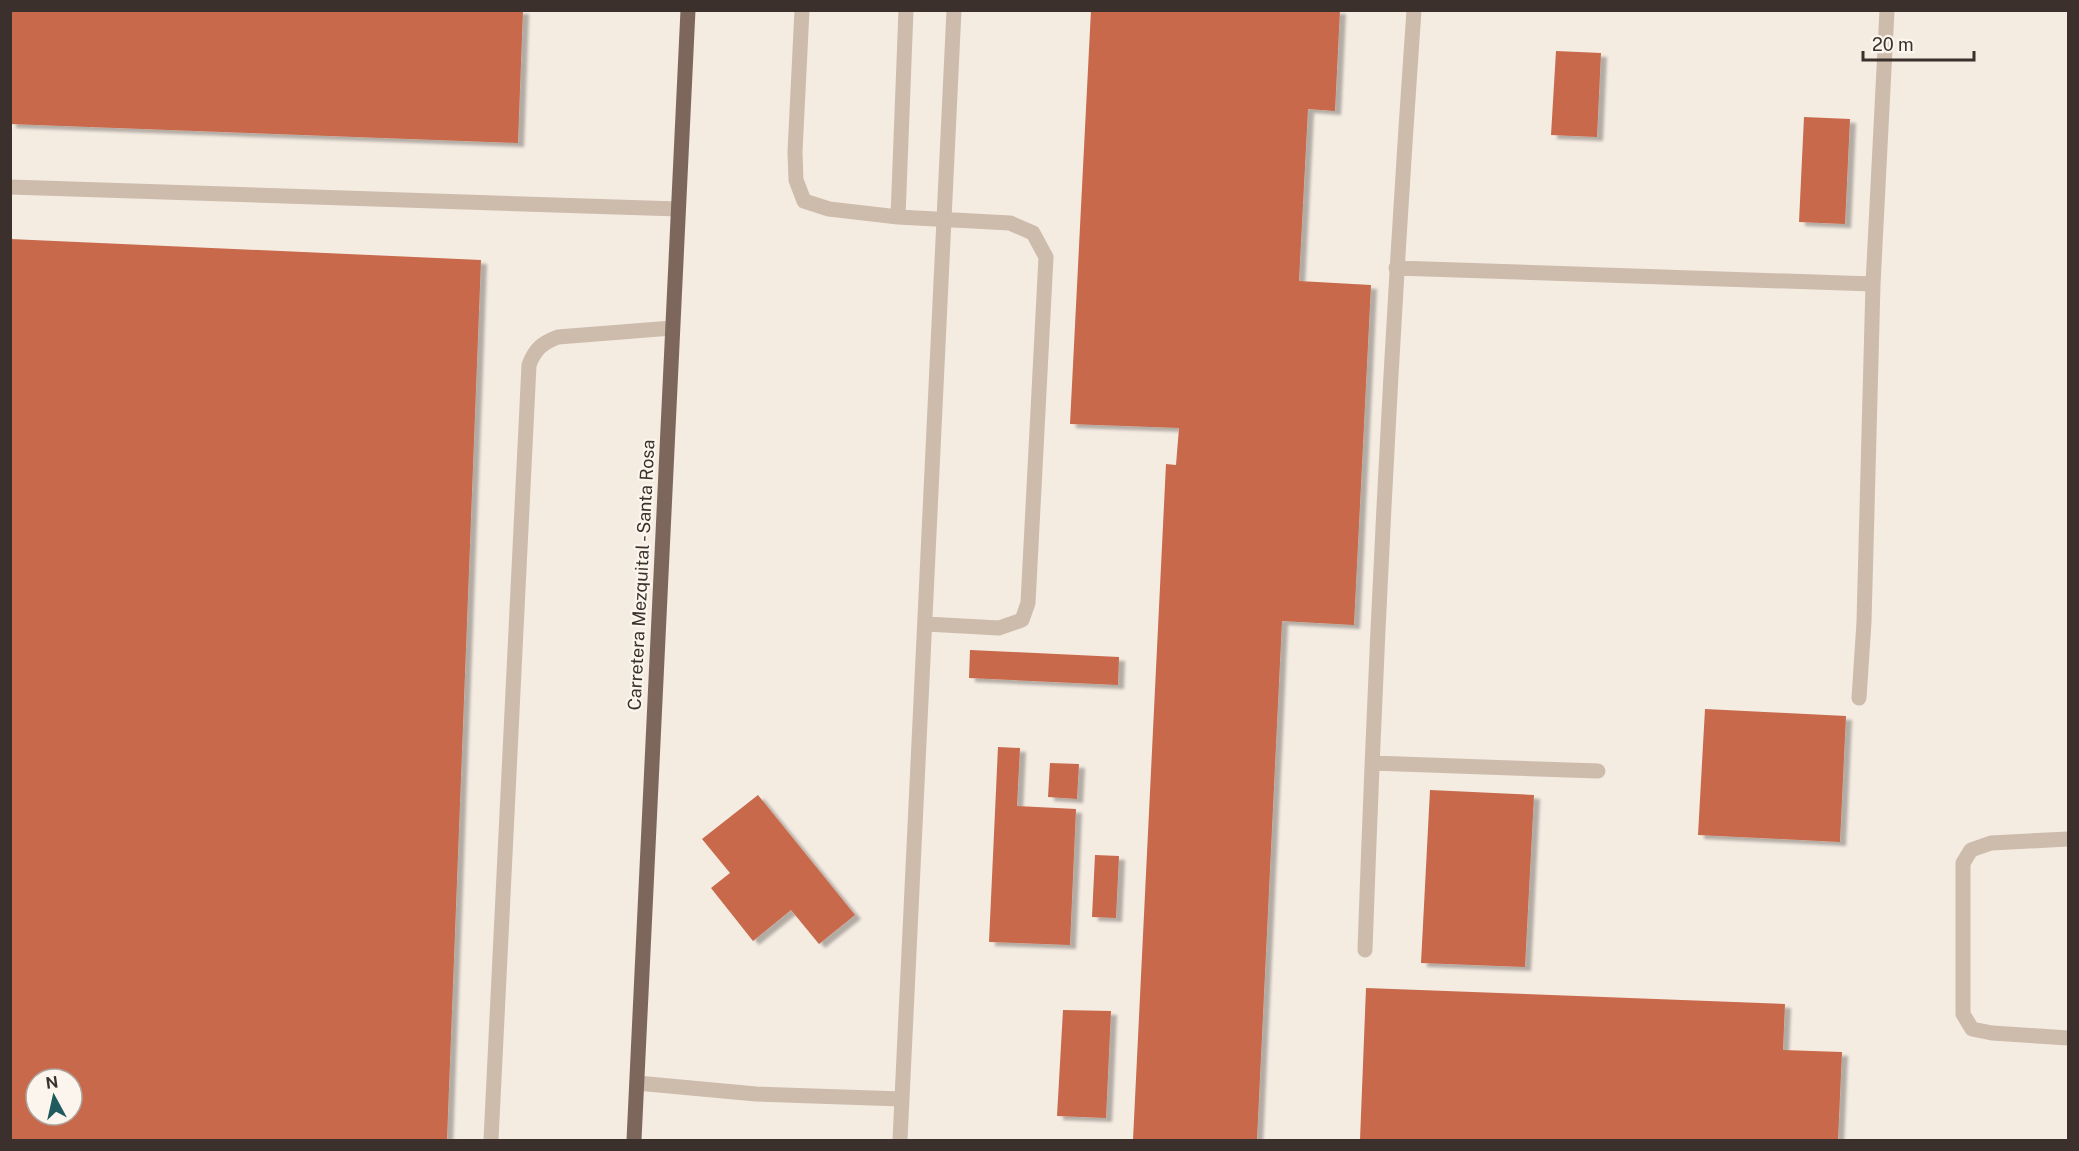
<svg xmlns="http://www.w3.org/2000/svg" width="2079" height="1151" font-family="'Public Sans',sans-serif">
  <defs>
    <filter id="shadow"><feDropShadow dx="6" dy="4" stdDeviation="1.5" flood-color="#0004"/></filter>
  </defs>
  <rect width="100%" height="100%" fill="#f4ebe1"/>
  <path fill="#c8694b" fill-rule="evenodd" filter="url(#shadow)" d="M10,10H523L518,143L10,124Z
    M1091,10H1340L1335,111L1308,109L1299,281L1371,285L1354,625L1282,621L1257,1140H1133L1166,464L1176,465L1179,428L1070,424Z
    M1556,51L1601,53L1597,137L1551,135Z
    M1804,117L1850,119L1845,224L1799,222Z
    M10,239L481,260L447,1140H10ZM36,1079H72V1115H36Z
    M970,650L1119,657L1118,685L969,678Z
    M1705,709L1846,716L1840,842L1698,835Z
    M998,747L1020,748L1017,806L1076,809L1070,945L989,942Z
    M1050,763L1079,764L1077,799L1048,797Z
    M1430,790L1534,795L1525,967L1421,963Z
    M758,795L855,915L819,944L791,910L753,941L711,888L730,873L702,839Z
    M1095,855L1119,856L1116,918L1092,917Z
    M1366,988L1785,1004L1783,1050L1842,1052L1838,1140H1360Z
    M1063,1010L1111,1011L1106,1118L1057,1116Z"/>
  <g fill="none" stroke-linecap="round" stroke-linejoin="round">
    <path stroke="#cdbbac" stroke-width="15" d="M802,10L795,152L796,180L804,201L829,209L898,217L1010,223L1033,233L1046,257L1028,603L1022,620L999,628L926,624
      M10,187L678,209
      M898,217L906,10
      M1396,268L1873,284
      M1859,698L1864,622L1873,284L1887,10
      M1372,763L1598,771
      M2068,839L1991,843L1971,850L1963,863V1014L1972,1029L1992,1033L2068,1038
      M1365,950C1376,636 1392,323 1414,10
      M637,1083L756,1094L902,1099
      M491,1140L529,365C535,349 542,343 558,337L672,328
      M900,1140L954,10"/>
    <path stroke="#7d675c" stroke-width="15" d="M634,1140L688,10"/>
  </g>
  <g text-anchor="middle" dominant-baseline="central" stroke-width="4.5" stroke-linejoin="round" paint-order="stroke">
    <g font-size="18" fill="#3b302b" stroke="#fbf5ee">
      <text transform="translate(641 575) rotate(-87)">Carretera Mezquital - Santa Rosa</text>
    </g>
  </g>
  <rect width="2079" height="1151" fill="none" stroke="#3b302b" stroke-width="24"/>
  <g transform="translate(54 1097) rotate(352)"><circle r="28" fill="#fbf5ee" stroke="#aea6a0" stroke-width="1.5"/>
  <path d="M0-4.5L10 22L0 15L-10 22Z" fill="#1f5a5e"/>
  <text y="-9" font-size="16" font-weight="bold" text-anchor="middle" fill="#3b302b">N</text>
  </g>
  <path d="M1863 51v9h111v-9" fill="none" stroke="#3b302b" stroke-width="3"/>
  <text x="1872" y="51" font-size="18" fill="#3b302b" stroke="#fbf5ee" stroke-width="4.5" paint-order="stroke">20 m</text>
</svg>
